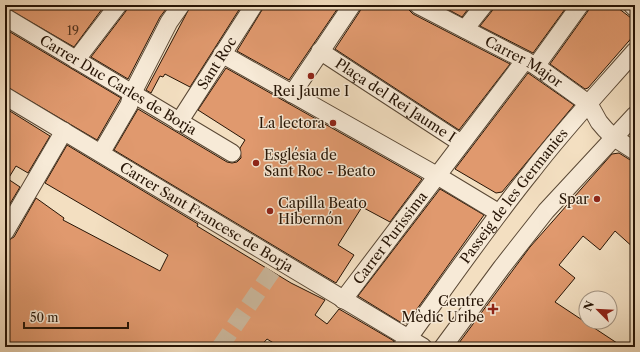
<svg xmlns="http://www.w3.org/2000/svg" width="640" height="352" font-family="'Libre Caslon Text',serif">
  <rect width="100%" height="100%" fill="#f3dfc1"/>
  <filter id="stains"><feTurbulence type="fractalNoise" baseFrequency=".005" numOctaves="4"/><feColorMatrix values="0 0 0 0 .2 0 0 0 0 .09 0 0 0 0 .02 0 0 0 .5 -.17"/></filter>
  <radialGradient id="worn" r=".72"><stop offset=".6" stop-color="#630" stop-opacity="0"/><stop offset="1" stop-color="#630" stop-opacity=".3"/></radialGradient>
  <path fill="#e0996e" stroke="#261405" d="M5,5H105L74,47L5,7Z
    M128,5H169L160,17L128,79L91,57L126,11Z
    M191,5H242L190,87L165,74L163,77L160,76L151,93L146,90Z
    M264,5H340L289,80L237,51L262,10Z
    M362,5H408L409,10L413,14L510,64L459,130L335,49L360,11Z
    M440,5H471L462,17Z
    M494,5H568L533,53L480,26L492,11Z
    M590,5H618V8L635,21V34L588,88L585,89L550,64L588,11Z
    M5,29L121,98L97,140L5,86Z
    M226,68L422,179L390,222L362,207L338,245L354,255L336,283L114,150L138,109L227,162L232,163L237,162L241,158L240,148L245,140L198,110Z
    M528,73L574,105L502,192L496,193L455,169Z
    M5,108L50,136L28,173L16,166L8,179L20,187L5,212Z
    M67,145L198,224L197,226L291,283L325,300L315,315L327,324L339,309L394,341L392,347H280L267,339L260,347H5V242L14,237L36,198L64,218L63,220L160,271L168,255L45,183Z
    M619,153L635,163V249L615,231L600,250L583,236L559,265L575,278L555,302L623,347H456L530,247L612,154Z
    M440,189L484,215L407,323L400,322L358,296Z"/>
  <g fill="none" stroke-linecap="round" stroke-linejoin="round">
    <path stroke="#cab69b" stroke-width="17" stroke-dasharray="17 8" stroke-linecap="butt" d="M220,347L280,260"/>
    <g stroke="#594734" stroke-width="19">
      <g id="minor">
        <path id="s1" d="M418,5L536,66L589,104L599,122L605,129L613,137L635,151"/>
        <path d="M632,5L635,8"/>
        <path id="s2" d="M5,17L232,153"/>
        <path d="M465,29L484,5"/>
        <path id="s3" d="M320,51L461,143"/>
        <path d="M222,54L436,175L499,213"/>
        <path d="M76,60L118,5"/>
        <path d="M536,66L580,5"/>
        <path d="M292,94L352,5"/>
        <path id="s4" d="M5,96L423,347"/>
        <path id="s5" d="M179,122L254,5"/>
        <path d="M101,153L129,105L132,94L169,22L181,5"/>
        <path d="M5,232L64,131"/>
        <path id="s6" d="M343,300L525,60"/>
        <path id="s7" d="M402,347C445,288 486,228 532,171C564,129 600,91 635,51"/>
        <path d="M443,347L502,267L546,211L635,115"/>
      </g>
    </g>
    <use href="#minor" stroke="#f7ead7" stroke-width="17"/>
  </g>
  <g fill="#8f2418" stroke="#f7ead7" stroke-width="1.5">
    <circle cx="311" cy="76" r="4"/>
    <circle cx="333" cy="123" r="4"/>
    <circle cx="256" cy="163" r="4"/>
    <circle cx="597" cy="199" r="4"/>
    <circle cx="270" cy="211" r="4"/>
    <path d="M491 303h4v4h4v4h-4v4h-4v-4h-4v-4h4z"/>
  </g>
  <g text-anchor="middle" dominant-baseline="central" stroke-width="3" stroke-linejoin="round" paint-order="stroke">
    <g font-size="12" fill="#54351f">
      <text x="73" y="30">19</text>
    </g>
    <g font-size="14" fill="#261405" stroke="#f7ead7">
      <text stroke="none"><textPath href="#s1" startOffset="120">Carrer Major</textPath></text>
      <text stroke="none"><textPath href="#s5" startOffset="70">Sant Roc</textPath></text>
      <text stroke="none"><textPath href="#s2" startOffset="132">Carrer Duc Carles de Borja</textPath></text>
      <text stroke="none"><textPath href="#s3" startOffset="90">Plaça del Rei Jaume I</textPath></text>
      <text stroke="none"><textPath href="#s7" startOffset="188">Passeig de les Germanies</textPath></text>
      <text stroke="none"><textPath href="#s4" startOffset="235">Carrer Sant Francesc de Borja</textPath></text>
      <text stroke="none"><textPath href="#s6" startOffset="78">Carrer Purissima</textPath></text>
    </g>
    <g font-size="14" fill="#261405" stroke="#f7ead7" text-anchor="end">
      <text x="311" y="91" text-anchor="middle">Rei Jaume I</text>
      <text x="325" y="123">La lectora</text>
      <text x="264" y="155" text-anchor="start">Església de<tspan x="264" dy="16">Sant Roc - Beato</tspan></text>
      <text x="589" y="199">Spar</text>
      <text x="278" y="203" text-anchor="start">Capilla Beato<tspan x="278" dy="16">Hibernón</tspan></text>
      <text x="484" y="301">Centre<tspan x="484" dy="16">Mèdic Uribe</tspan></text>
    </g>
  </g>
  <rect width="640" height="352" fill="none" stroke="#f3dfc1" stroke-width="20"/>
  <rect x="6" y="6" width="628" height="340" fill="none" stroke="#261405" stroke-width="2"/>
  <rect x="10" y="10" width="620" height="332" fill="none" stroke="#261405"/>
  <g transform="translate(598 310) rotate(294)"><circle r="19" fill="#f7ead7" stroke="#a39483"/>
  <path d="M0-3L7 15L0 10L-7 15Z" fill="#8f2418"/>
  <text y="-6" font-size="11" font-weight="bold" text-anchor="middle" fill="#261405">N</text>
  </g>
  <path d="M24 322v6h104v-6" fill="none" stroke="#261405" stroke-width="2"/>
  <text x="30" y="322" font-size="12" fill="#261405" stroke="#f7ead7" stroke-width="3" paint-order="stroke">50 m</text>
  <rect width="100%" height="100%" filter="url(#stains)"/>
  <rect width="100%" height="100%" fill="url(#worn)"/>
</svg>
